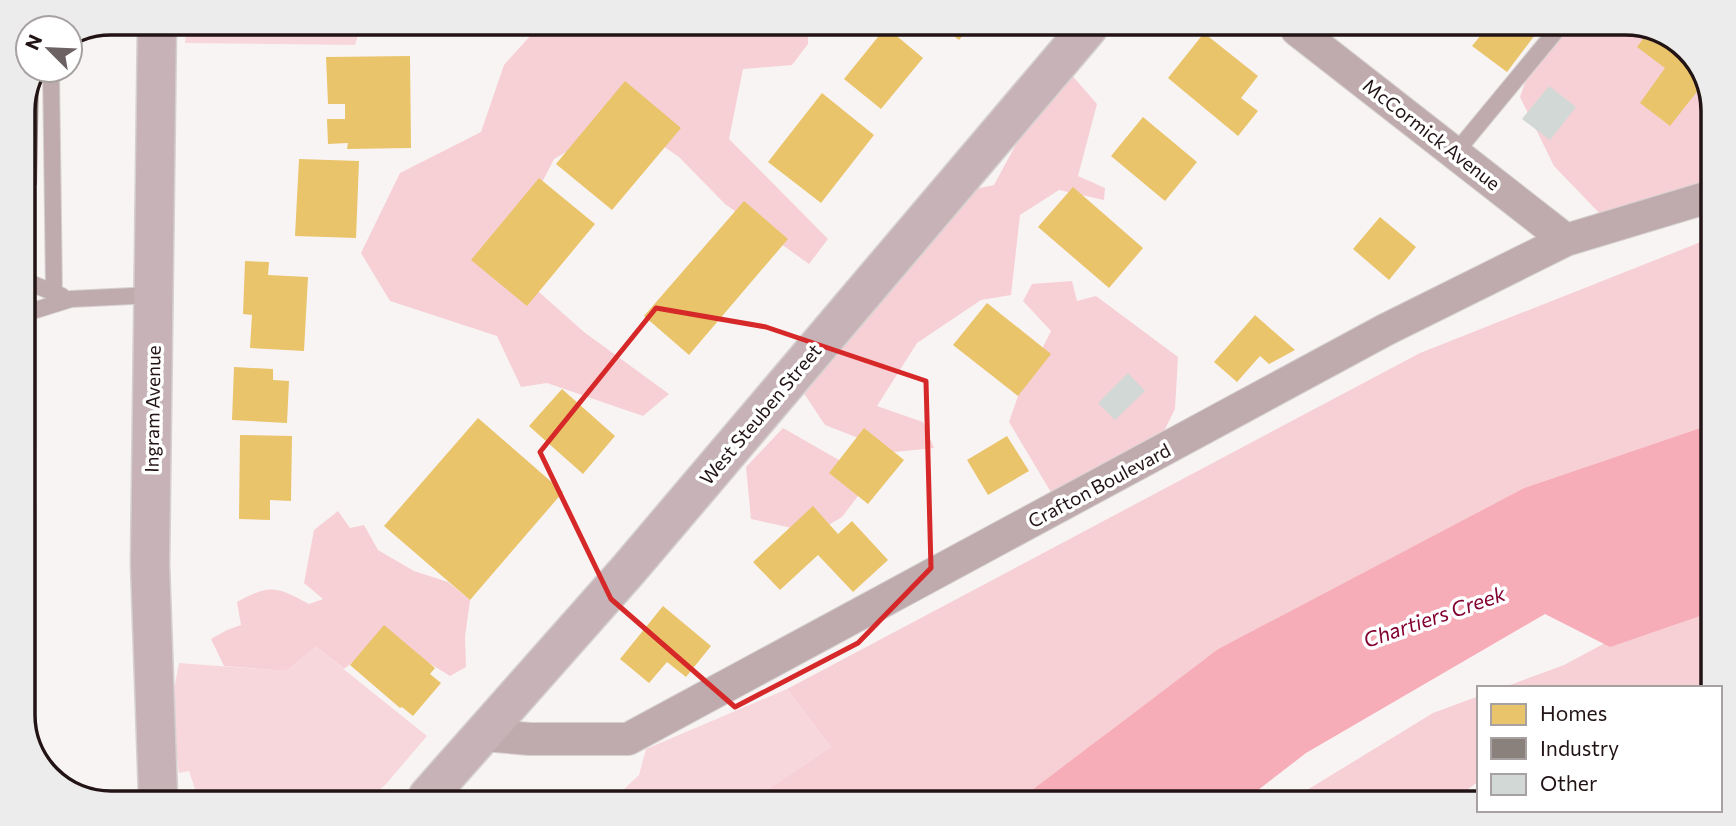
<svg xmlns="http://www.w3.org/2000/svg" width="1736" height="826" font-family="Commissioner,sans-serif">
  <rect width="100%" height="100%" fill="#f9f4f4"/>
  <path fill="#f7d7db" d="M187,23L479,25L480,33L358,35L355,45L185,43Z
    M316,647L427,736L386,784L373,796L197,795L189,771L179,773L170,712L179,663L286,671Z
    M787,689L831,747L755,798H624L622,791L639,775L646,749Z"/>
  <path fill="#f6d0d5" d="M540,25L808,27V44L792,65L743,69L729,139L828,239L809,264L725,204L679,157L624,119L554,159L503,260L584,332L669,394L643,416L547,383L521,387L497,336L390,301L361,253L400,173L481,132L504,65Z
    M1543,31L1664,32L1699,62L1713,105L1712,182L1604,218L1554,166L1520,97Z
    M1070,73L1097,104L1078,176L1105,188L1104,200L1059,190L1020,215L1011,295L981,300L917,343L877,406L923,422L934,448L894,452L825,425L803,392L975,189L994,185L1021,135Z
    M1711,238L1709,425L1524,488L1218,649L1106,734L1034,800L755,798L831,747L787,689L1420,353Z
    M1072,281L1077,301L1096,296L1178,357L1175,409L1144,471L1052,494L1009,422L1018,396L1051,331L1023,301L1032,284Z
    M783,428L839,460L858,496L842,517L815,533L751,519L746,467Z
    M338,511L350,528L364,525L378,550L414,571L448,582L470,600L465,637L466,667L450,676L385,636L344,669L316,647L286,671L224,666L211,639L227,630L241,625L237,602C270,584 276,586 309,604L323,599L304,583L314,530Z
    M1706,598L1705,688H1502L1564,665L1661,613Z
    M1479,696V781L1451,802L1289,801L1433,713Z"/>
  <path fill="#f7adb8" d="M1709,425L1706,614L1610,647L1545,614L1306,753L1244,801L1019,800L1218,649L1524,488Z"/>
  <path fill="#e9c46a" d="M886,27L923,58L881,109L844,79Z
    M943,28H969L959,40Z
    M1484,31H1538L1507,72L1472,46Z
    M1648,32H1664L1699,62L1711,98L1699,89L1670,126L1640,103L1665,68L1637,47Z
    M1204,33L1258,76L1241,98L1258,111L1238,136L1168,78Z
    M410,56L411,148L347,149L348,143L328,144L327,119H345V104H328L326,57Z
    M625,81L681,128L612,210L556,164Z
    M822,93L874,135L821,203L768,162Z
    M1143,117L1197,162L1165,201L1111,156Z
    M299,159L359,161L356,238L295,236Z
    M539,178L595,224L527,306L471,260Z
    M1073,187L1143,248L1109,288L1038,227Z
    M744,201L788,239L689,355L644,316Z
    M1380,217L1416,247L1389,280L1353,249Z
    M245,261L269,262L268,275L308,277L304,351L250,348L252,315L243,314Z
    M987,303L1051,354L1018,396L953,345Z
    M1255,315L1295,350L1269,364L1260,356L1237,382L1214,362Z
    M234,367L273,369V380L289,381L287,423L232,420Z
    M562,389L615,436L583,474L529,426Z
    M478,418L563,492L470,600L384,526Z
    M864,428L904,460L868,504L829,473Z
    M240,435L292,436L291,501L270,500V520L239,519Z
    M1007,436L1029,471L988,495L967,460Z
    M813,506L838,534L852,521L888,560L853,592L818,555L780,590L753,562Z
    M663,606L711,646L686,677L667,662L649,683L620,659Z
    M384,625L435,668L430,674L441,683L413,716L402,707L400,708L350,665Z"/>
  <path fill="#8a817c" d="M39,70L37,185H23V105Z"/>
  <path fill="#d2d8d6" d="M1549,86L1576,107L1550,140L1522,119Z
    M1128,373L1145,391L1115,420L1098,403Z"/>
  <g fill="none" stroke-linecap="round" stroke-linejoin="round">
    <g stroke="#d6d1d1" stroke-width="18">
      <path id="lane" d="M51,70L54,292
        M1456,152L1556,31
        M23,280L62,296
        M23,314L71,299L153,295"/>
    </g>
    <g stroke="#d6d1d1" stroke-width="34">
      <path id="street" d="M1297,30L1566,240
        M483,735L530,739H628L1385,330L1566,240L1712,196"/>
    </g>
    <g stroke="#d6d1d1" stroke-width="41">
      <path id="secondary" d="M157,23L150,564L158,795
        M428,796L629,569L1088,28"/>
    </g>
    <use href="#lane" stroke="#bfabad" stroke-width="16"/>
    <use href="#street" stroke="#bfabad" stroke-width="32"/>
    <use href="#secondary" stroke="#c7b3b7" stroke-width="38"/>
  </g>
  <path fill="none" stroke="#d62828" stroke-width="5" stroke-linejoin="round" d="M656,308L766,327L926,381L931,568L858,643L735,707L611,599L540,452Z"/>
  <g text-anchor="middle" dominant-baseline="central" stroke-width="7" stroke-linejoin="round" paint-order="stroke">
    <g font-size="19" fill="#221315" stroke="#fff">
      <text transform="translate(1432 134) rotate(38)">McCormick Avenue</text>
      <text transform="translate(152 409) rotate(-89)">Ingram Avenue</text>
      <text transform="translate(760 414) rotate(-50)">West Steuben Street</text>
      <text transform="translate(1099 485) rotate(-28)">Crafton Boulevard</text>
    </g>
    <g font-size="21" font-style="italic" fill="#830131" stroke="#fff">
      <text transform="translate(1434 616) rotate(-19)">Chartiers Creek</text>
    </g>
  </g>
  <path d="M0 0H1736V826H0ZM111 35H1625A76 76 0 0 1 1701 111V715A76 76 0 0 1 1625 791H111A76 76 0 0 1 35 715V111A76 76 0 0 1 111 35Z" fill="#edecec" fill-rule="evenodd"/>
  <path fill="none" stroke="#221315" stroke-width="3.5" d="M111 35H1625A76 76 0 0 1 1701 111V715A76 76 0 0 1 1625 791H111A76 76 0 0 1 35 715V111A76 76 0 0 1 111 35Z"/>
  <rect x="1477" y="686" width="245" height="126" fill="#ffffff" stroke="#a7a1a1" stroke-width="2"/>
  <rect x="1491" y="704" width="35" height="21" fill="#e9c46a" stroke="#a7a1a1" stroke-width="2"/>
  <text x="1540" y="721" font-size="21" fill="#221315">Homes</text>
  <rect x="1491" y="738" width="35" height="21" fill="#8a817c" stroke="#a7a1a1" stroke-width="2"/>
  <text x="1540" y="756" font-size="21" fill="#221315">Industry</text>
  <rect x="1491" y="774" width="35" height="21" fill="#d2d8d6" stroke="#a7a1a1" stroke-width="2"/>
  <text x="1540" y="791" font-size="21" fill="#221315">Other</text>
  <g transform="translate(49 49) rotate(294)"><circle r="33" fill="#ffffff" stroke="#a7a1a1" stroke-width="2"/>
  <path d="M0-5L12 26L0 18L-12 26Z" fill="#6d6263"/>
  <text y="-10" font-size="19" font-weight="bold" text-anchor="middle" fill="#221315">N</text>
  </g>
</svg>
